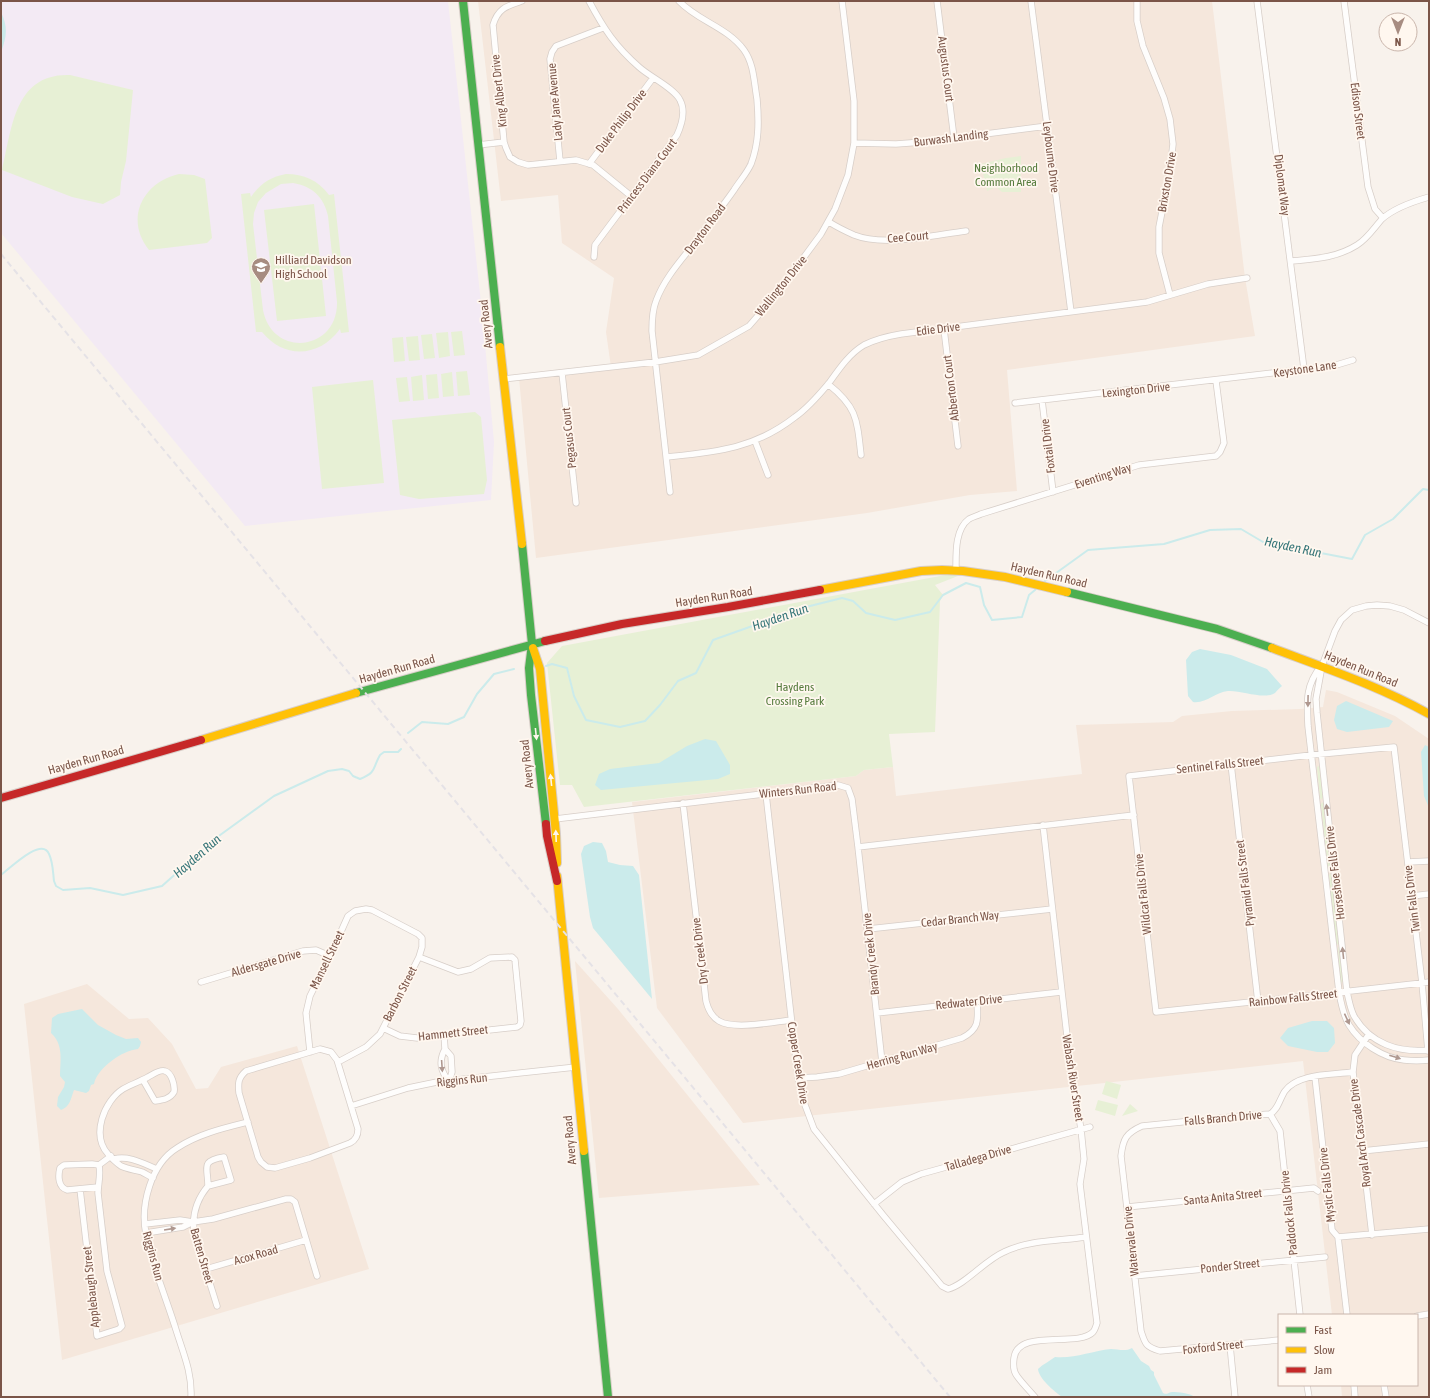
<svg xmlns="http://www.w3.org/2000/svg" width="1430" height="1398" font-family="'Asap Condensed',sans-serif">
  <rect width="100%" height="100%" fill="#f8f2ec"/>
  <path fill="#f5e7dc" d="M478,1H1212L1245,278L1255,336L1007,370L1017,491L970,495L867,513L536,558L519,378L611,367L606,332L614,278L562,243L558,195L501,201Z
    M1326,690L1337,692L1395,716L1429,739V1397H1342L1341,1385H1417V1315H1332L1303,1061L743,1123L657,1008L632,802L856,776L864,770L893,767L896,796L1082,774L1076,725L1173,722L1182,716L1232,711L1300,709L1323,707Z
    M575,961L618,1009L760,1185L599,1198Z
    M87,984L129,1019L148,1018L172,1044L196,1089L208,1088L221,1067L297,1046L369,1269L62,1360L24,1004Z"/>
  <path fill="#f3eaf4" d="M1,1H448L482,312L494,442L491,500L245,526L1,233Z"/>
  <path fill="#e7f0d5" fill-rule="evenodd" d="M70,75L133,90L126,161L121,182L120,195L103,204L72,197L2,170C12,129 14,73 70,75Z
    M1021,156V192H1002L996,187L987,191L981,164L1006,158Z
    M179,174L194,175L205,179L212,238L207,243L149,250C124,219 143,182 179,174Z
    M286,174C304,174 318,180 329,195L334,194L349,332L341,333L340,329C319,358 284,359 262,332H256L241,194L250,193L251,197C260,184 270,177 286,174ZM293,183C312,186 324,197 328,216L337,302C338,352 272,358 263,310L253,224L254,213L258,202L266,193L281,184Z
    M314,204L326,316L277,321L264,210Z
    M462,331L465,355L454,356L451,332Z
    M448,332L450,356L439,358L436,333Z
    M432,334L435,358L424,359L421,335Z
    M418,336L420,360L409,361L406,337Z
    M403,337L405,361L394,362L392,338Z
    M467,371L470,395L458,396L456,372Z
    M452,372L454,396L443,397L441,374Z
    M437,374L439,398L428,399L426,375Z
    M422,375L424,400L413,401L411,377Z
    M407,377L410,401L399,402L396,378Z
    M373,380L384,483L322,489L312,387Z
    M475,412L481,417L487,480L484,494L419,499L400,495L392,420Z
    M951,574L958,576L935,585L943,595L940,601L935,732L889,734L893,767L864,770L856,776L584,807L572,785H560L547,663L562,646Z
    M1319,766L1323,796L1322,800L1320,798L1317,767Z
    M1323,802L1331,871L1330,872L1328,870L1321,804Z
    M1330,874L1332,875L1339,943L1338,945L1336,943L1329,875Z
    M1338,947L1340,948L1343,981L1342,983L1340,981Z
    M1106,1081L1121,1085L1117,1099L1102,1094Z
    M1098,1100L1118,1105L1115,1116L1095,1110Z
    M1130,1104L1138,1111L1122,1116Z"/>
  <path fill="#cbebeb" d="M1,12C8,27 7,36 1,52Z
    M1200,649L1231,655L1267,669L1282,686C1279,688 1277,691 1275,693C1264,700 1241,690 1228,691C1215,692 1206,704 1193,702L1188,696L1186,660L1192,652Z
    M1346,701L1393,721L1389,727L1347,732L1337,729L1334,720L1337,706Z
    M705,739L716,741L730,765V774L718,779L601,790L595,785L599,774L610,769L659,763L687,746Z
    M1425,745L1429,747V808L1424,796L1421,752Z
    M593,842L602,843L606,851L608,862L620,865L633,866L639,875L652,999L593,928L590,917L581,854L584,846Z
    M82,1009L98,1025L116,1035L126,1039L138,1038L141,1042L140,1046L138,1049C123,1050 97,1068 94,1084L91,1085L89,1091L86,1093L74,1090C71,1098 70,1107 61,1110L57,1106L58,1097L64,1087L65,1082L60,1076C60,1060 64,1045 51,1033L52,1018L58,1014Z
    M1312,1021H1327L1334,1028L1335,1043L1328,1052H1317L1288,1046L1280,1038L1288,1028Z
    M1132,1348L1141,1361L1149,1366L1151,1370L1154,1372V1375L1163,1393C1167,1395 1167,1393 1172,1392C1178,1392 1190,1393 1195,1397H1062C1054,1391 1039,1379 1038,1369C1043,1364 1050,1361 1055,1357C1073,1359 1092,1351 1111,1349C1118,1349 1125,1352 1132,1348Z"/>
  <g fill="none" stroke-linecap="round" stroke-linejoin="round">
    <path stroke="#cbebeb" stroke-width="2" d="M1045,581L1088,550L1164,544L1210,530L1241,529L1263,542L1352,559L1365,535L1393,519L1423,489L1429,490
      M546,666L552,664L567,668L574,696L586,720L620,727L645,721L660,705L678,681L696,673L713,640L806,607L842,598L853,601L866,613L895,620L930,612L943,595L966,583L980,587L984,605L992,620L1022,617L1029,595L1035,590
      M408,733L422,722L448,724L464,717L477,694L494,674L514,669
      M1,875C9,869 42,836 49,854C53,862 53,873 54,881L56,886L63,890L90,888L123,895L162,886L216,838L274,796L328,771L342,769L349,771L353,776L360,779C377,772 372,769 380,755L384,752H398L401,749"/>
    <g stroke="#d7cec8" stroke-width="7">
      <path id="street" d="M522,1C507,6 498,8 493,25L504,142L506,148L510,157L518,162L528,165L576,160L593,165L631,196
        M589,1C604,29 615,46 639,67C650,77 674,88 680,100C686,111 682,124 677,135L595,245L594,257
        M937,1L954,138
        M1031,1L1071,312
        M1137,1V21L1143,46L1164,98L1170,119L1173,144L1170,171L1159,227V253L1170,295
        M1257,1L1304,369
        M1344,1L1368,187L1375,209L1383,218
        M854,143L896,144L923,142L1047,126
        M478,145L504,142
        M560,161L550,59L552,52L556,46L603,28
        M589,164L653,78
        M829,222C837,227 845,231 854,235C884,247 934,235 966,231
        M1292,261C1313,259 1337,258 1357,245C1367,239 1374,228 1382,219C1393,209 1415,201 1429,197
        M944,329L958,446
        M562,373L576,503
        M504,379L655,362L698,355L749,326L776,295L821,234L835,209L848,175L854,143V101L842,1
        M828,384C857,407 857,419 861,455
        M1042,400L1053,492
        M1015,403L1333,366L1353,360
        M755,441L768,475
        M667,457C716,452 754,449 795,417C808,408 819,395 829,383C839,369 849,354 864,345C876,339 889,336 901,334L1147,302L1208,284L1247,278
        M670,492L652,331C652,321 652,311 656,301C663,282 676,266 689,250C704,230 720,210 734,190C739,182 747,173 751,164C759,143 759,122 757,99C754,82 754,64 744,50C727,27 698,21 679,1
        M956,569C956,553 955,529 969,519C972,517 977,516 981,514L1139,465L1216,456L1220,452L1224,443L1216,381
        M1429,623L1404,610L1390,606L1377,605L1366,606L1352,610L1341,620L1335,631L1322,666L1316,699L1317,713L1347,992C1349,1000 1350,1008 1354,1016C1370,1044 1399,1053 1429,1050
        M1321,666C1305,686 1307,702 1308,726L1339,992C1341,1003 1343,1015 1349,1025C1360,1043 1383,1058 1404,1060C1412,1061 1421,1061 1429,1060
        M1231,764L1258,1002
        M766,794L798,1078L805,1105L814,1129L883,1215L942,1286L948,1289C965,1285 985,1260 1004,1252C1028,1240 1059,1241 1086,1237
        M683,803L706,1001C708,1009 712,1017 719,1021C734,1030 774,1022 791,1020
        M555,819L838,785L848,788L852,799L858,847L882,1062
        M858,847L1134,815
        M1408,862L1429,861
        M1412,896L1429,894
        M868,929L1052,909
        M201,982L303,951L316,950L330,956
        M877,1013L1061,992
        M383,1028L400,1036L417,1038L517,1027L520,1025L521,1021L515,960L512,957L490,958L471,969L458,972L419,957
        M1369,1034L1355,1055L1353,1072L1372,1235
        M444,1035L445,1049L451,1056L452,1072L449,1082
        M320,1049L331,1052L337,1060L358,1129C358,1135 356,1140 350,1143L310,1158L275,1168L267,1167L261,1162L258,1157L239,1093C238,1083 238,1078 246,1071Z
        M445,1049C438,1062 441,1071 449,1082
        M1428,1051L1422,983L1394,747L1311,755L1129,776L1156,1012C1245,1003 1333,993 1422,983L1429,982
        M310,1052L306,1013L310,996L330,956L348,916L355,911L366,909L372,910L418,934L422,938V947L419,957L380,1034L366,1047L338,1062
        M1315,1077L1332,1230L1338,1237L1347,1315
        M798,1078L817,1077L839,1074L962,1038C980,1029 978,1019 977,1002
        M143,1080L155,1101C163,1100 170,1099 174,1092C175,1086 172,1073 165,1071C160,1069 152,1075 148,1077C141,1081 128,1086 123,1089C104,1101 91,1135 108,1154C110,1157 118,1164 121,1166C127,1169 136,1170 142,1172C146,1174 149,1176 153,1178
        M351,1106L408,1088L437,1082L576,1067
        M1270,1114L1280,1131L1300,1315
        M1362,1151L1429,1144
        M114,1159C129,1155 144,1164 157,1169
        M208,1186C208,1167 200,1161 224,1157L231,1180L208,1186C197,1199 192,1215 194,1232L217,1306
        M98,1187L67,1190C58,1187 58,1176 60,1168L64,1165L92,1164L99,1165
        M80,1189L97,1336L119,1329L122,1326L107,1271L98,1193C98,1184 101,1176 99,1165L111,1156
        M874,1204L902,1182L921,1174L1090,1127
        M1127,1207L1314,1188L1318,1191
        M145,1224L180,1220L193,1222L213,1219L286,1199H291L295,1202L317,1276
        M146,1233L183,1227L193,1222
        M1338,1237L1429,1229
        M206,1269L306,1240
        M1134,1276L1325,1257
        M1417,1316L1429,1314
        M1279,1340L1160,1351C1146,1347 1145,1344 1141,1331L1121,1156C1123,1139 1126,1133 1142,1126L1241,1116L1270,1114C1278,1110 1280,1098 1285,1091C1298,1073 1332,1075 1353,1072
        M1230,1345L1235,1397
        M1307,1385L1309,1397
        M1354,1385L1355,1397
        M1384,1385L1386,1397
        M191,1397C192,1373 184,1355 177,1333C167,1300 153,1268 146,1234C140,1205 151,1164 177,1148C198,1134 224,1128 248,1122
        M1035,1397C1029,1390 1022,1383 1017,1376C1013,1371 1013,1365 1014,1358C1018,1328 1078,1348 1093,1332C1095,1330 1096,1326 1097,1323L1080,1184L1084,1159L1081,1129L1071,1071L1043,825"/>
    </g>
    <g stroke="#d8cec8" stroke-width="10">
      <path id="fast" d="M463,1L500,347
        M522,544L532,644L529,668L531,695L546,824
        M1067,592L1217,629L1272,648
        M356,693L545,641
        M584,1151L608,1397"/>
    </g>
    <g stroke="#d8cec8" stroke-width="10">
      <path id="slow" d="M500,347L522,544
        M820,590L921,571L942,570L963,571L1005,577L1067,592
        M533,648L540,669L556,834L557,863
        M1272,648C1325,668 1379,686 1429,714
        M201,740L356,693
        M557,876L584,1151"/>
    </g>
    <g stroke="#d8cec8" stroke-width="10">
      <path id="jam" d="M545,641L622,624L728,607L820,590
        M1,798L201,740
        M546,824L547,836L557,881"/>
    </g>
    <use href="#street" stroke="#fefdfc" stroke-width="5.5"/>
    <use href="#fast" stroke="#4caf50" stroke-width="8"/>
    <use href="#slow" stroke="#ffc107" stroke-width="8"/>
    <use href="#jam" stroke="#c62828" stroke-width="8"/>
    <path stroke="#e5e2e6" stroke-width="2" stroke-dasharray="6 4" stroke-linecap="butt" d="M1,254L950,1397"/>
  </g>
  <defs><path id="oneway-solid" d="M-6-.8H1V-3.2L6.5 0L1 3.2V.8H-6Z"/></defs>
  <g fill="#af9890">
    <use href="#oneway-solid" transform="translate(1308 701) rotate(91)"/>
    <use href="#oneway-solid" transform="translate(1327 810) rotate(-97)"/>
    <use href="#oneway-solid" transform="translate(1343 953) rotate(-96)"/>
    <use href="#oneway-solid" transform="translate(1347 1019) rotate(65)"/>
    <use href="#oneway-solid" transform="translate(1395 1057) rotate(18)"/>
    <use href="#oneway-solid" transform="translate(442 1066) rotate(86)"/>
    <use href="#oneway-solid" transform="translate(170 1229) rotate(-9)"/>
  </g>
  <g fill="#fff7ef">
    <use href="#oneway-solid" transform="translate(536 734) rotate(84)"/>
    <use href="#oneway-solid" transform="translate(551 780) rotate(-96)"/>
    <use href="#oneway-solid" transform="translate(556 836) rotate(-92)"/>
  </g>
  <defs>
    <g id="school-pin" transform="scale(1)"><path d="M0 17L-7.5 6A9.5 9.5 0 1 1 7.5 6Z" fill="#a78c81" stroke="#fff7ef"/><path d="M0-5L7-2L0 1L-7-2ZM-4 1L0 2.5L4 1V4Q0 6-4 4Z" fill="#fff"/></g>
  </defs>
  <g fill-rule="evenodd">
    <use href="#school-pin" x="261" y="267"/>
  </g>
  <g text-anchor="middle" dominant-baseline="central" stroke-width="3.5" stroke-linejoin="round" paint-order="stroke">
    <g font-size="12" fill="#7b5548" stroke="#fff7ef">
      <text transform="translate(946 69) rotate(83)">Augustus Court</text>
      <text transform="translate(499 91) rotate(-96)">King Albert Drive</text>
      <text transform="translate(555 102) rotate(-95)">Lady Jane Avenue</text>
      <text transform="translate(1358 111) rotate(83)">Edison Street</text>
      <text transform="translate(621 121) rotate(-53)">Duke Philip Drive</text>
      <text transform="translate(951 138) rotate(-7)">Burwash Landing</text>
      <text transform="translate(1051 157) rotate(83)">Leybourne Drive</text>
      <text transform="translate(647 176) rotate(-53)">Princess Diana Court</text>
      <text transform="translate(1167 182) rotate(-80)">Brixston Drive</text>
      <text transform="translate(1282 185) rotate(83)">Diplomat Way</text>
      <text transform="translate(705 229) rotate(-53)">Drayton Road</text>
      <text transform="translate(908 237) rotate(-5)">Cee Court</text>
      <text transform="translate(781 286) rotate(-51)">Wallington Drive</text>
      <text transform="translate(486 324) rotate(-96)">Avery Road</text>
      <text transform="translate(938 329) rotate(-7)">Edie Drive</text>
      <text transform="translate(1305 369) rotate(-8)">Keystone Lane</text>
      <text transform="translate(951 388) rotate(-97)">Abberton Court</text>
      <text transform="translate(1136 390) rotate(-6)">Lexington Drive</text>
      <text transform="translate(569 438) rotate(-96)">Pegasus Court</text>
      <text transform="translate(1048 446) rotate(-97)">Foxtail Drive</text>
      <text transform="translate(1103 476) rotate(-18)">Eventing Way</text>
      <text transform="translate(1049 575) rotate(13)">Hayden Run Road</text>
      <text transform="translate(714 597) rotate(-9)">Hayden Run Road</text>
      <text transform="translate(397 669) rotate(-16)">Hayden Run Road</text>
      <text transform="translate(1361 669) rotate(22)">Hayden Run Road</text>
      <text transform="translate(86 760) rotate(-16)">Hayden Run Road</text>
      <text transform="translate(527 764) rotate(-96)">Avery Road</text>
      <text transform="translate(1220 765) rotate(-6)">Sentinel Falls Street</text>
      <text transform="translate(798 790) rotate(-6)">Winters Run Road</text>
      <text transform="translate(1335 873) rotate(-97)">Horseshoe Falls Drive</text>
      <text transform="translate(1245 883) rotate(-97)">Pyramid Falls Street</text>
      <text transform="translate(1143 894) rotate(-96)">Wildcat Falls Drive</text>
      <text transform="translate(1412 899) rotate(-97)">Twin Falls Drive</text>
      <text transform="translate(960 919) rotate(-6)">Cedar Branch Way</text>
      <text transform="translate(700 951) rotate(-97)">Dry Creek Drive</text>
      <text transform="translate(871 954) rotate(-96)">Brandy Creek Drive</text>
      <text transform="translate(327 960) rotate(-64)">Mansell Street</text>
      <text transform="translate(266 963) rotate(-16)">Aldersgate Drive</text>
      <text transform="translate(400 994) rotate(-63)">Barbon Street</text>
      <text transform="translate(1293 998) rotate(-6)">Rainbow Falls Street</text>
      <text transform="translate(969 1002) rotate(-6)">Redwater Drive</text>
      <text transform="translate(453 1033) rotate(-6)">Hammett Street</text>
      <text transform="translate(902 1056) rotate(-16)">Herring Run Way</text>
      <text transform="translate(798 1063) rotate(81)">Copper Creek Drive</text>
      <text transform="translate(1073 1078) rotate(81)">Wabash River Street</text>
      <text transform="translate(462 1080) rotate(-6)">Riggins Run</text>
      <text transform="translate(1223 1118) rotate(-5)">Falls Branch Drive</text>
      <text transform="translate(1360 1133) rotate(-97)">Royal Arch Cascade Drive</text>
      <text transform="translate(570 1140) rotate(-95)">Avery Road</text>
      <text transform="translate(978 1158) rotate(-16)">Talladega Drive</text>
      <text transform="translate(1327 1185) rotate(-96)">Mystic Falls Drive</text>
      <text transform="translate(1223 1197) rotate(-6)">Santa Anita Street</text>
      <text transform="translate(1289 1213) rotate(-96)">Paddock Falls Drive</text>
      <text transform="translate(1131 1241) rotate(-96)">Watervale Drive</text>
      <text transform="translate(256 1255) rotate(-16)">Acox Road</text>
      <text transform="translate(153 1256) rotate(75)">Riggins Run</text>
      <text transform="translate(202 1256) rotate(74)">Batten Street</text>
      <text transform="translate(1230 1266) rotate(-6)">Ponder Street</text>
      <text transform="translate(91 1287) rotate(-96)">Applebaugh Street</text>
      <text transform="translate(1213 1347) rotate(-6)">Foxford Street</text>
    </g>
    <g font-size="12" fill="#557b3c" stroke="#fff7ef">
      <text x="1006" y="168">Neighborhood<tspan x="1006" dy="14">Common Area</tspan></text>
      <text x="795" y="687">Haydens<tspan x="795" dy="14">Crossing Park</tspan></text>
    </g>
    <g font-size="12" fill="#7b5548" stroke="#fff7ef" text-anchor="start">
      <text x="275" y="260">Hilliard Davidson<tspan x="275" dy="14">High School</tspan></text>
    </g>
    <g font-size="13" font-style="italic" fill="#377679" stroke="#fff7ef">
      <text transform="translate(1293 547) rotate(12)">Hayden Run</text>
      <text transform="translate(780 617) rotate(-19)">Hayden Run</text>
      <text transform="translate(197 856) rotate(-41)">Hayden Run</text>
    </g>
  </g>
  <rect width="1430" height="1398" fill="none" stroke="#7b5548" stroke-width="4"/>
  <rect x="1278" y="1314" width="140" height="72" fill="#fff7ef" stroke="#cab6ac"/>
  <rect x="1286" y="1327" width="20" height="6" fill="#4caf50" stroke="#cab6ac"/>
  <text x="1314" y="1334" font-size="12" fill="#7b5548">Fast</text>
  <rect x="1286" y="1347" width="20" height="6" fill="#ffc107" stroke="#cab6ac"/>
  <text x="1314" y="1354" font-size="12" fill="#7b5548">Slow</text>
  <rect x="1286" y="1367" width="20" height="6" fill="#c62828" stroke="#cab6ac"/>
  <text x="1314" y="1374" font-size="12" fill="#7b5548">Jam</text>
  <g transform="translate(1398 32) rotate(180)"><circle r="19" fill="#fff7ef" stroke="#cab6ac"/>
  <path d="M0-3L7 15L0 10L-7 15Z" fill="#a78c81"/>
  <text y="-6" font-size="11" font-weight="bold" text-anchor="middle" fill="#7b5548">N</text>
  </g>
</svg>
